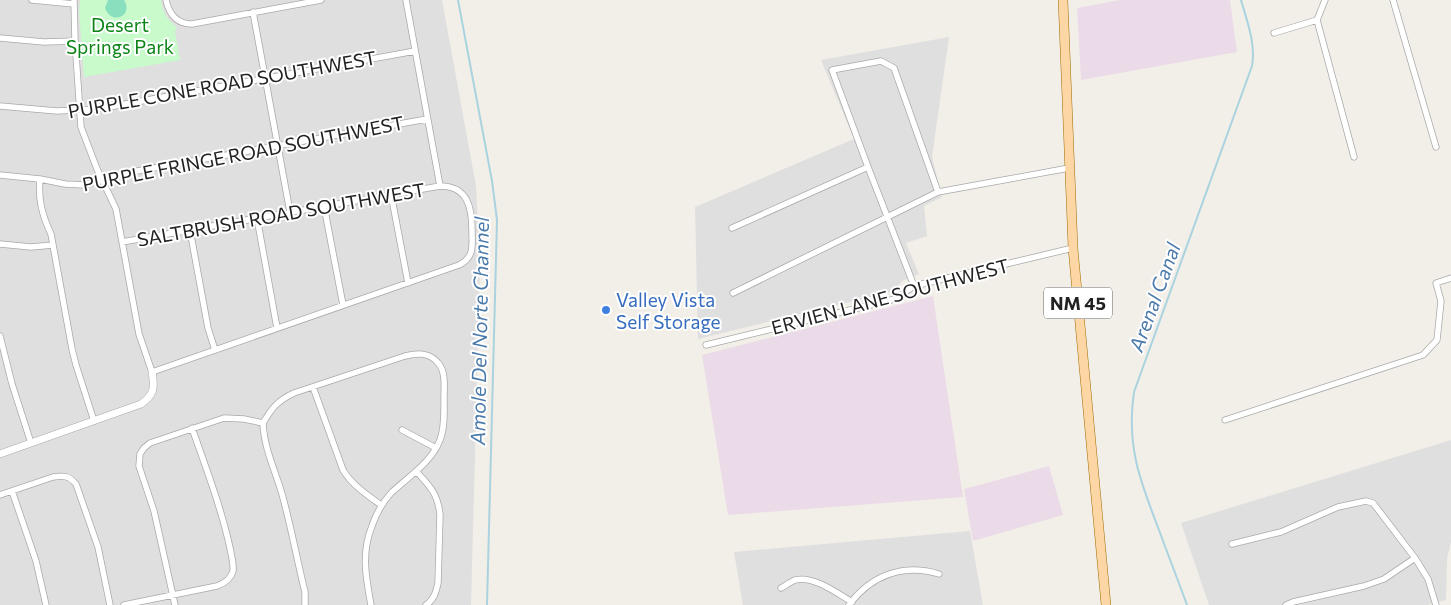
<svg xmlns="http://www.w3.org/2000/svg" width="1451" height="605" font-family="Commissioner,sans-serif">
  <rect width="100%" height="100%" fill="#f2efe9"/>
  <path fill="#e0dfdf" d="M0,0H442L476,186L480,265L471,605H0Z
    M949,37L932,157L942,197L924,206L927,236L906,243L919,274L902,281L895,291L698,339L695,207L854,139L821,60Z
    M1451,440V542L1447,559L1446,600L1428,605H1209L1181,523Z
    M970,531L983,605H743L734,552Z"/>
  <path fill="#ebdbe8" d="M1120,0H1230L1237,52L1081,80L1077,8Z
    M933,296L963,497L728,515L702,355Z
    M1049,466L1063,515L973,541L964,489Z"/>
  <path fill="#c8facc" d="M80,0H161C163,12 167,20 177,27L175,32L180,60L84,77L79,11Z"/>
  <path fill="#88e0be" d="M108,0H124C134,16 111,26 105,8Z"/>
  <g fill="none" stroke-linecap="round" stroke-linejoin="round">
    <path stroke="#aad3df" stroke-width="2" d="M458,0L492,181L497,220L487,605
      M1187,605C1178,580 1168,555 1159,530C1140,481 1126,445 1134,392L1252,66C1256,44 1247,21 1241,0"/>
    <g stroke="#a9a9a9" stroke-width="7">
      <path id="minor" d="M32,0L74,4
        M74,0L75,41L81,127L97,169L116,209L139,334L152,372L459,265C475,257 472,245 472,231C472,208 468,186 440,186L122,242
        M166,0C169,14 176,24 192,24L321,0
        M406,0L440,186
        M1325,0L1317,20L1354,157
        M1393,0L1436,147
        M253,12L290,212
        M1274,33L1317,20
        M0,38L44,42L75,41
        M0,106L57,111L98,109L415,51
        M0,175L40,179L65,184L85,185L126,173L427,119
        M40,179C38,199 42,215 51,234L72,349L76,365L94,421
        M391,194L408,283
        M324,206L343,305
        M257,218L277,328
        M732,228L868,167
        M190,230L208,328L215,350
        M0,244L31,247L53,245
        M914,286L868,167L832,70L881,61L894,68L938,192
        M733,293L938,192L1069,168
        M0,336L12,384L31,443
        M706,345L895,299L914,286L1073,248
        M313,387L343,470C352,485 367,495 381,505
        M1225,420L1423,355L1437,340L1441,301L1436,283L1451,278
        M263,423C272,408 277,401 294,393L405,356C418,353 430,352 439,364C446,373 444,388 444,398C444,411 445,427 440,440C431,463 409,476 391,493C382,503 376,514 372,526C361,553 366,578 371,605
        M263,423C264,448 275,470 282,494C291,526 297,560 305,592V605
        M402,430L436,448
        M416,471C430,486 438,494 440,515L438,583C436,592 434,600 426,605
        M12,491L36,561L46,605
        M0,495L53,477C64,475 69,476 76,484L98,547L110,605
        M1232,544L1281,532L1338,507L1366,501L1373,503L1415,558L1428,579L1436,605
        M781,588C785,586 790,582 795,580C813,575 837,593 852,602
        M124,605L217,586C225,583 231,579 233,571C234,563 231,555 230,548C221,507 206,468 192,428
        M175,605L154,511L139,466L140,454L144,448L150,443L224,418L244,419L263,423
        M849,605C871,575 904,563 939,574
        M1286,605L1293,602L1364,586L1384,579L1415,558"/>
    </g>
    <g stroke="#a9a9a9" stroke-width="8">
      <path id="tertiary" d="M0,454L141,404C154,395 155,388 152,372"/>
    </g>
    <g stroke="#a06b00" stroke-width="10">
      <path id="primary" d="M1063,0L1073,248L1106,605"/>
    </g>
    <use href="#minor" stroke="#fff" stroke-width="5.5"/>
    <use href="#tertiary" stroke="#fff" stroke-width="7"/>
    <use href="#primary" stroke="#fcd6a4" stroke-width="9"/>
  </g>
  <circle fill="#3f7fe0" stroke="#fff" stroke-width="2" cx="606" cy="310" r="5"/>
  <g text-anchor="middle" dominant-baseline="central" stroke-width="4" stroke-linejoin="round" paint-order="stroke">
    <rect fill="#fff" stroke="#646464" stroke-width="1" x="1044" y="287.5" width="68" height="31" rx="4"/>
    <g font-size="18" font-weight="bold" fill="#222">
      <text x="1078" y="303">NM 45</text>
    </g>
    <g font-size="19" fill="#0c8416" stroke="#fff">
      <text x="120" y="24">Desert<tspan x="120" dy="22">Springs Park</tspan></text>
    </g>
    <g font-size="19" fill="#222" stroke="#fff">
      <text transform="translate(222 84) rotate(-10)">PURPLE CONE ROAD SOUTHWEST</text>
      <text transform="translate(243 153) rotate(-11)">PURPLE FRINGE ROAD SOUTHWEST</text>
      <text transform="translate(281 214) rotate(-10)">SALTBRUSH ROAD SOUTHWEST</text>
      <text transform="translate(890 296) rotate(-15)">ERVIEN LANE SOUTHWEST</text>
    </g>
    <g font-size="19" fill="#366cbe" stroke="#fff" text-anchor="start">
      <text x="616" y="299">Valley Vista<tspan x="616" dy="22">Self Storage</tspan></text>
    </g>
    <g font-size="20" font-style="italic" fill="#4a7aab" stroke="#fff">
      <text transform="translate(1154 297) rotate(-70)">Arenal Canal</text>
      <text transform="translate(479 331) rotate(-89)">Amole Del Norte Channel</text>
    </g>
  </g>
</svg>
